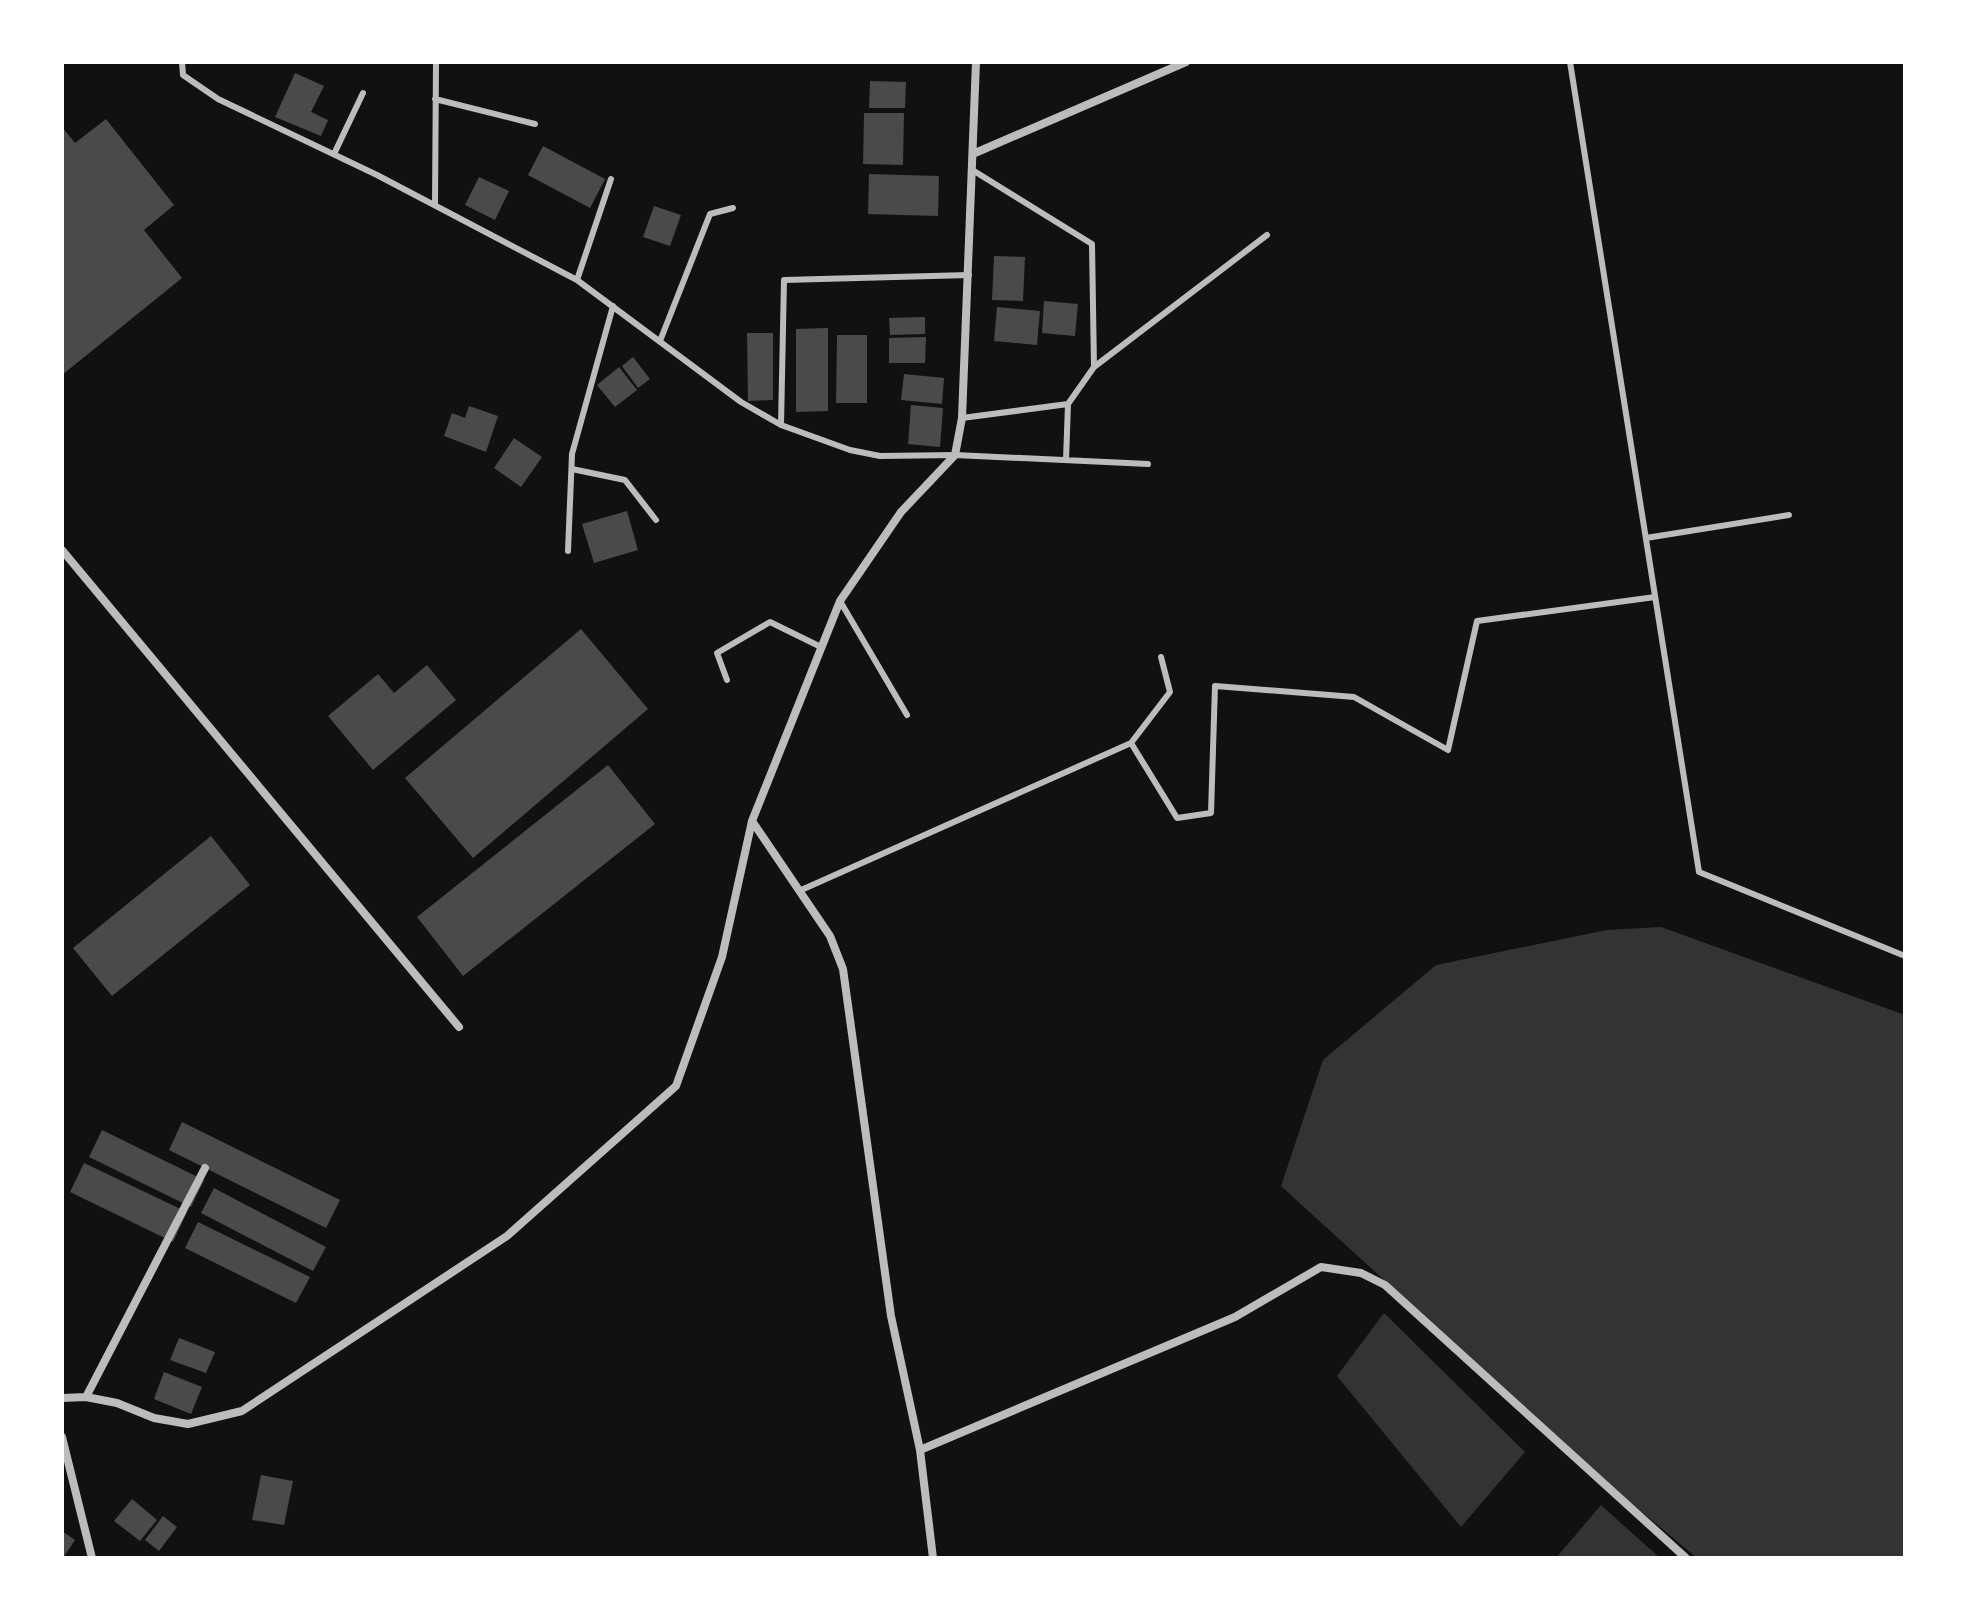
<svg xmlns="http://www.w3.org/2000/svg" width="1967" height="1620" font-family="'Titillium Web',sans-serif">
  <rect width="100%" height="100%" fill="#111"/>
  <path fill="#333" d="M1661,927L1905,1015V1558H1697L1600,1477L1281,1186L1323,1060L1436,965L1607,930Z
    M1384,1313L1525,1452L1461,1527L1337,1376Z
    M1601,1505L1660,1558H1556Z"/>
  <path fill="#4a4a4a" d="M295,73L324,86L311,112L328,120L321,136L275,117Z
    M870,81L906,82L905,108H869Z
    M864,113H904L903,165L863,164Z
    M106,119L174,205L144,230L182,278L62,375V127L75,143Z
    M543,146L605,179L590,208L528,175Z
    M869,174L939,176L938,216L868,214Z
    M479,177L509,191L495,220L465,205Z
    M654,206L681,215L670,246L643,237Z
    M994,256L1025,257L1023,301L992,300Z
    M1044,301L1078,304L1075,336L1042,333Z
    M997,307L1040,311L1037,345L994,341Z
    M925,317V334L890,335L889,318Z
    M828,328V411L796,412V329Z
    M747,333H773V400L748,401Z
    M837,335H867V403H836Z
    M926,337L925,363H889V338Z
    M633,357L650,379L638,388L622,366Z
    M619,367L637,390L615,407L597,385Z
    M904,374L944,378L942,404L901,400Z
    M911,405L943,408L940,447L908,444Z
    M469,406L498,416L486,452L444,436L452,413L465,418Z
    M514,438L542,457L521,487L494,468Z
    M627,511L638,550L594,563L582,524Z
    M581,629L648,709L473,858L405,778Z
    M427,665L456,700L373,770L328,716L378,674L394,693Z
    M608,765L655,824L463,976L417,917Z
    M211,836L250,885L112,996L73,948Z
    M182,1122L340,1200L326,1228L169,1150Z
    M102,1130L204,1180L191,1207L89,1157Z
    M84,1163L187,1212L173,1242L70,1192Z
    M214,1188L326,1247L313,1271L201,1213Z
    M198,1222L310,1277L296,1303L185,1248Z
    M179,1338L215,1352L206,1373L170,1360Z
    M164,1372L202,1387L191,1414L154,1399Z
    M261,1475L293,1481L284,1525L252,1520Z
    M132,1499L157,1520L140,1541L114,1521Z
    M163,1516L177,1527L159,1551L145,1540Z
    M62,1531L75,1540L63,1558H62Z"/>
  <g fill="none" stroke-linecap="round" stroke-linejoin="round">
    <path stroke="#bcbcbc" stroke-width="6" d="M182,62L183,75L218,99L377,175L577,280L741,402L781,425L850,450L880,456L955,455L1148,464
      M1570,62L1699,872L1905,956
      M435,99L535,124
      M334,154L363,93
      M435,205L436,62
      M577,280L611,179
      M660,341L710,214L733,208
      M1094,367L1267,235
      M962,418L1068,404L1094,367L1092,244L974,171
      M781,425L784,280L969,275
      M1066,460L1068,404
      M572,469L625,480L656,520
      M1646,538L1789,515
      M568,551L572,454L613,306
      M840,601L907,715
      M727,680L717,653L770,622L821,647
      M1131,743L1170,692L1161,657
      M799,891L1131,743L1177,818L1211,813L1215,686L1354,697L1448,750L1477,621L1655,597"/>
    <path stroke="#bcbcbc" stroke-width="8" d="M975,153L1186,62
      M62,550L459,1027
      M86,1397L205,1168
      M62,1398L86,1397L117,1403L154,1418L188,1424L242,1411L507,1236L676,1086L722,957L752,821
      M62,1437L92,1558
      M920,1450L1235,1317L1321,1267L1361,1273L1385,1285L1686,1558
      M933,1558L920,1450L891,1316L843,969L830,936L752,821L840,601L901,512L955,455L962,418L976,62"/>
  </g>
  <rect width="1967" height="1620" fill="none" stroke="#ffffff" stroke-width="128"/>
</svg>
